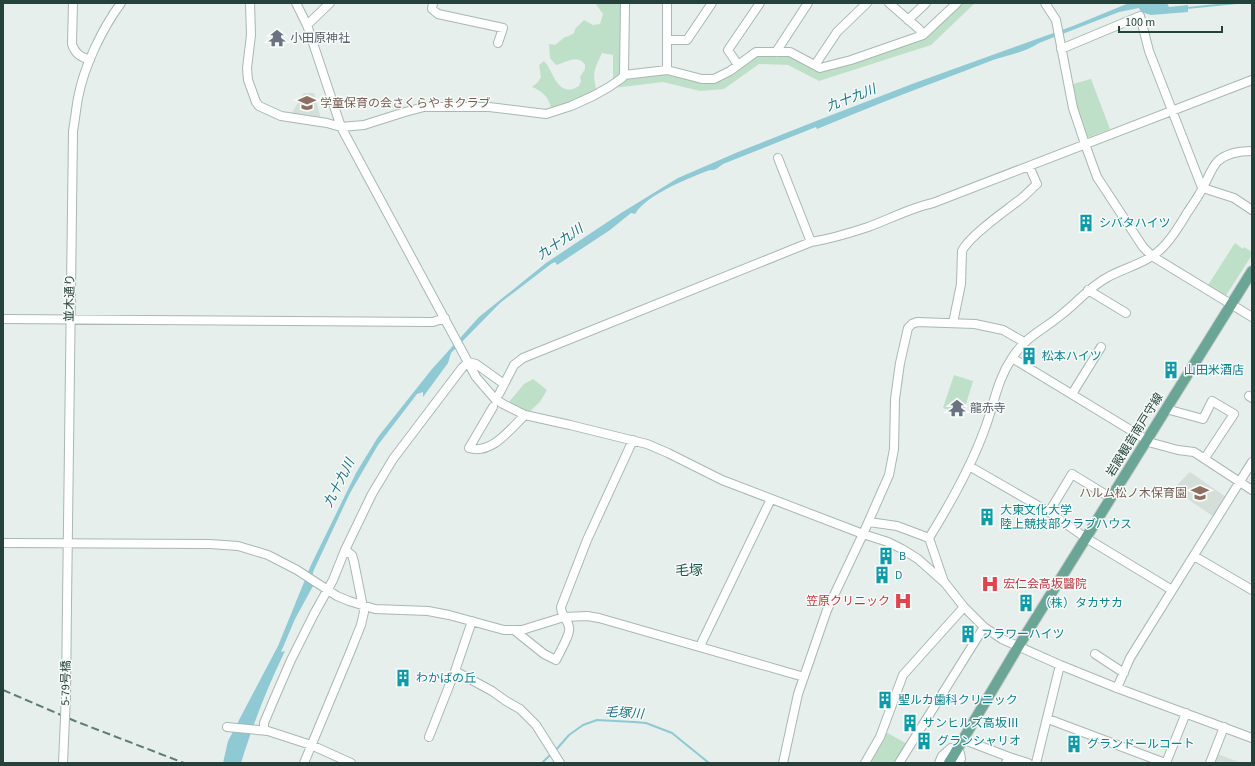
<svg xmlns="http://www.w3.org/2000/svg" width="1255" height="766" font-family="'Source Sans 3','Noto Sans JP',sans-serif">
  <rect width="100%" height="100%" fill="#e6efeb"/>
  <path fill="#d4dfda" d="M304,93H314L321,119L291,114Z
    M1190,472L1226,497L1214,517L1173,489Z
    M1218,754L1241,763H1215Z"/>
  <path fill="#bfe0c8" d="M595,3H621L620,73L613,79V55L602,53C595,68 592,72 596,89C583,100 566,104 551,108C549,97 542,91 532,87L538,82L541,77L539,65L544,61C553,69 557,100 579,86L581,81L580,77L585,69V64C575,54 567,63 556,65L550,58L549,44L555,45L565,37L569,36L574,33L575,29L584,20L593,25L600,24L603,14Z
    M963,3H975L931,45L819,81L788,65L759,64L724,89L700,91L663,82L613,88L629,78L663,74L702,83L721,81L757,56H790L820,72L928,37Z
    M1091,79L1110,129L1087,138L1079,119L1073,84Z
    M1235,243L1243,249L1244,247L1252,252V255L1225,297L1208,285Z
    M954,375L973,381L963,414L943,408Z
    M533,379L547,390L540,402L529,412L522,409L509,402L524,384Z
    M886,732L907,744L895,763H870L883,742Z"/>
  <path fill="#8ec9d4" d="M1129,3H1167L1169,7L1188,5V12L1151,15L1141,12L1139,8L1119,12L1039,43C1025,52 1009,55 993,60C983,64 972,68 962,72C913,90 865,109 817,129L816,127L723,164C719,167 715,171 710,170C689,178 647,194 635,214L631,213L610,230L557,265L555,262L551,264L500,303L451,353L448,363L423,397V392L417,394L378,445L350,493L313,572V586L295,619L281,652L285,651C267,688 253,724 241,763H223L228,741L278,646L311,565L356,473L378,437L432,369L479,317L546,263L621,213L678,178L738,152L811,123L912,84L1073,26Z"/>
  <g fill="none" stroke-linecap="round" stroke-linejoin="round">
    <path stroke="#8ec9d4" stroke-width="2" d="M1187,8L1237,3
      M555,751L569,735L583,725L597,720L634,722L646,723L672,733L709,763
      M542,763L551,754"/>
    <g stroke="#a8b8b2" stroke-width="10">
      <path id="minor" d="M73,3L72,44C75,54 81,57 90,60
        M250,3L251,35L247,68L248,80L256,102L259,106L281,116L327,123L341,127L364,125L405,112L424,107H489L546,114L571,106L593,96L609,87L622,78L624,75L667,70L702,79H714L730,71L756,52H790L820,68L851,60L923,35L957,3
        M296,3L307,25L341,127L476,377L495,399L503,404L525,415L570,425L647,444L668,453L722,480L863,534L888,542L902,549L918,559L945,583L964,607L984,627L1002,639L1060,665L1117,688L1252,738
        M433,3L432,9L438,14L503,28L498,43
        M889,3L919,29L923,35
        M1045,3L1056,20L1073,108L1085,144L1097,177L1143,247L1152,256L1252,317
        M908,20L926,3
        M307,25L330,3
        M668,40H687L712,3
        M1061,49L1140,16L1149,51L1201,185L1203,188L1234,198L1252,210
        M776,52L808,3
        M738,65L728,50L760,3
        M815,65L837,32L867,3
        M667,70V3
        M624,75L625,3
        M778,158L811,242
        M1088,290L1126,313
        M3,319L433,322L445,318
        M953,323L961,284L962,251C969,236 1004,212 1018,201C1025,196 1031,189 1037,184L1029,166
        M1012,358L1142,437L1152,443L1178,450L1194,452L1252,490
        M499,394L514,365L523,358L811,242C830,239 850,233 868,227C890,219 910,208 933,203L1252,80
        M1072,394L1101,347
        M1249,396L1252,398
        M493,407L469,448C492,455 510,429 525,415
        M1166,409L1203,419L1212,401L1234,414L1205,458
        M969,466L1049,512L1086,538L1172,590
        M1049,512L1072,474L1111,498
        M869,522L897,526L929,538
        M3,543L210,544L238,546L268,555L297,570L337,596L349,601L375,609L428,611L449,615L504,630H522L564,617L587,616L599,618L804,677
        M1194,556L1252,590
        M944,582L929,538C950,504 970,469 984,431C994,406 996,382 1012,358C1026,336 1042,331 1061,315C1078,302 1089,287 1108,277C1126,267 1148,263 1163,247C1173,237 1180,225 1187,213C1193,204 1199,196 1203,187C1208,179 1211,168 1218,161C1227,153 1240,151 1252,151
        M67,604L73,131C75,120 76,109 78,98C84,66 102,29 121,3
        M514,630L544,654L556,660C559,653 571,634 569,627C568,620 561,616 561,607L587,540L633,440
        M700,646L771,499
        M1095,654L1124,673
        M455,671L492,691L506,701L520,709L536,725L560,763
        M1117,688L1130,658L1252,462
        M1048,719L1165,763
        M227,727L268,731L311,745L351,763
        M264,730V723L272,704L291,660L314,614L333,580L345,550L372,494L393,459L462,368L468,362L476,364L504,384
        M429,737L455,671L472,621
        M962,739L1009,757
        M304,763L349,655L361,625L364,612L354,562L352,555L345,550
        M783,763L798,694L827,610L863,534L889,475L894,449L895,399L900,363L908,328L912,324L917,322L975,324L1003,330L1024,342
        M865,763L880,737L903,675L964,607
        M899,763L984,627
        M939,763L942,756L951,748L956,749L960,753L961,759L959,763
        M1006,763L1009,757L1028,763
        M1036,763L1060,665
        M1166,763L1186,713
        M1210,763L1224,727"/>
    </g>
    <g stroke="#c2cac8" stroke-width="12">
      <path id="major" d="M949,763L1018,647L1252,271"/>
    </g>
    <use href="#minor" stroke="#fff" stroke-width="8"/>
    <use href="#major" stroke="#6aa596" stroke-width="10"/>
    <path stroke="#5f7d75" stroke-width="2" stroke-dasharray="8 4" stroke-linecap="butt" d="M3,690L75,721L184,763"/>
    <g stroke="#a8b8b2" stroke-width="10" stroke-linecap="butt">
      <path id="minor-bridge" d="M63,763L66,695L67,604"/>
    </g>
    <use href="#minor-bridge" stroke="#fff" stroke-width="8"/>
  </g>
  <defs>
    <g id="temple-bare" transform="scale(1.38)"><path d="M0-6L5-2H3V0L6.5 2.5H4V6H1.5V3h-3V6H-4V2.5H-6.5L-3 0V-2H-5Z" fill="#6b7280" stroke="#f7fbf9" stroke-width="2.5" paint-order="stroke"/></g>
    <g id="school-bare" transform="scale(1.38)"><path d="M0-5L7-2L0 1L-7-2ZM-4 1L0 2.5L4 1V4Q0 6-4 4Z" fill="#8d6e63" stroke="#f7fbf9" stroke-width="2.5" paint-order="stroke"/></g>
    <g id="building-bare" transform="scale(1.38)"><path d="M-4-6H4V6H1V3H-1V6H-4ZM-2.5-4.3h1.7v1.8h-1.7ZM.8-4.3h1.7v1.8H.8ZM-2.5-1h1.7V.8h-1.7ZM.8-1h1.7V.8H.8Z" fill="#0f9aa8" stroke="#f7fbf9" stroke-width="2.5" paint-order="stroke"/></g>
    <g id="hospital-bare" transform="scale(1.38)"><path d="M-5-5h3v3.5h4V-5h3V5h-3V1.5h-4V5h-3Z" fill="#e0444e" stroke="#f7fbf9" stroke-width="2.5" paint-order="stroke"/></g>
  </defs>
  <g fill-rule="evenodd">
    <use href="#temple-bare" x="277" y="38"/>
    <use href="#school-bare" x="307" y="103"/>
    <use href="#building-bare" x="1086" y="223"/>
    <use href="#building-bare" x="1029" y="356"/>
    <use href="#building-bare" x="1171" y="370"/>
    <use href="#temple-bare" x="957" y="408"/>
    <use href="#school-bare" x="1200" y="493"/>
    <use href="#building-bare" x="987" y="517"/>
    <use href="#building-bare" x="886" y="556"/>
    <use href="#building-bare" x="882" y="575"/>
    <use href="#hospital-bare" x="990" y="584"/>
    <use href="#hospital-bare" x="903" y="601"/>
    <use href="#building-bare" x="1026" y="603"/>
    <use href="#building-bare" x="968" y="634"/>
    <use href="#building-bare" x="403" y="678"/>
    <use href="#building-bare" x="885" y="700"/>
    <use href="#building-bare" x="910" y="723"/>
    <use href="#building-bare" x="924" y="741"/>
    <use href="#building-bare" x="1074" y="744"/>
  </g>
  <g text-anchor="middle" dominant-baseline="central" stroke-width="3" stroke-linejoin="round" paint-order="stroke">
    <g font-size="12" fill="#5b616d" stroke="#f7fbf9" text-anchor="start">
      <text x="290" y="38">小田原神社</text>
      <text x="970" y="408">龍赤寺</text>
    </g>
    <g font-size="12" fill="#785e54" stroke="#f7fbf9" text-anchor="start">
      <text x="320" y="103">学童保育の会さくらや まクラブ</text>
      <text x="1187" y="493" text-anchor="end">ハルム松ノ木保育園</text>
    </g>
    <g font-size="12" fill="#0d838f" stroke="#f7fbf9" text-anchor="start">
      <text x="1099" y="223">シバタハイツ</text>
      <text x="1042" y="356">松本ハイツ</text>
      <text x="1184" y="370">山田米酒店</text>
      <text x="1000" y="510">大東文化大学<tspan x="1000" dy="14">陸上競技部クラブハウス</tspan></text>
      <text x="899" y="556">B</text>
      <text x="895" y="575">D</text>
      <text x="1039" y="603">（株）タカサカ</text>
      <text x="981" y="634">フラワーハイツ</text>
      <text x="416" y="678">わかばの丘</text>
      <text x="898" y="700">聖ルカ歯科クリニック</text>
      <text x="923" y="723">サンヒルズ高坂Ⅲ</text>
      <text x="937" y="741">グランシャリオ</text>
      <text x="1087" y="744">グランドールコート</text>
    </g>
    <g font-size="12" fill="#24423a" stroke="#f7fbf9">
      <text transform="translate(70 298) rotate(-89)">並木通り</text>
      <text transform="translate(1135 435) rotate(-58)">岩殿観音南戸守線</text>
      <text transform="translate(66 683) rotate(-89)">5-79号橋</text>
    </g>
    <g font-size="12" fill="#be3a42" stroke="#f7fbf9" text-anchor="start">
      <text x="1003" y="584">宏仁会高坂醫院</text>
      <text x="890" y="601" text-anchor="end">笠原クリニック</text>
    </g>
    <g font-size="13" font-style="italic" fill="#1c6f80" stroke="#f7fbf9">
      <text transform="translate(851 98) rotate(-21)">九十九川</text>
      <text transform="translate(560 242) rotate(-34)">九十九川</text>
      <text transform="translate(339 483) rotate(-63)">九十九川</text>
      <text transform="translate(624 713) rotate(4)">毛塚川</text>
    </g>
    <g font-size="14" fill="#1f5548" stroke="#f7fbf9">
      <text x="689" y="571">毛塚</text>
    </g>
  </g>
  <rect width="1255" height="766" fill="none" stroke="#24423a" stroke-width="8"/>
  <path d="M1119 26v6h103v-6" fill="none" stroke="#24423a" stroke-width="2"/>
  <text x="1125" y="26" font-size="12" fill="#24423a" stroke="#f7fbf9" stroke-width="3" paint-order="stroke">100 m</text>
</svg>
